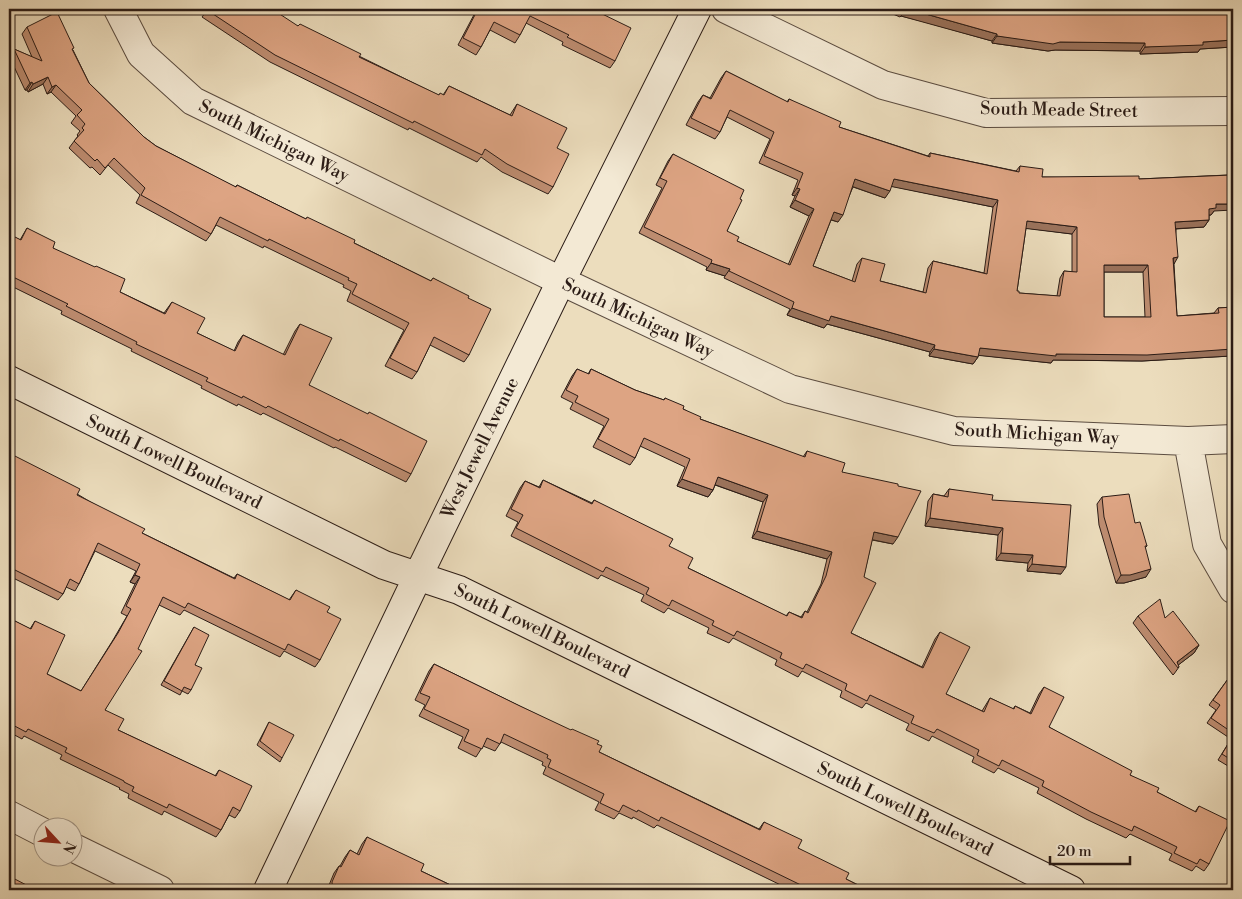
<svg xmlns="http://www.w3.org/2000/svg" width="1242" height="899" font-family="'Libre Bodoni',serif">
  <rect width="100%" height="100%" fill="#ecddbd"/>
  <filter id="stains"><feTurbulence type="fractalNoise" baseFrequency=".004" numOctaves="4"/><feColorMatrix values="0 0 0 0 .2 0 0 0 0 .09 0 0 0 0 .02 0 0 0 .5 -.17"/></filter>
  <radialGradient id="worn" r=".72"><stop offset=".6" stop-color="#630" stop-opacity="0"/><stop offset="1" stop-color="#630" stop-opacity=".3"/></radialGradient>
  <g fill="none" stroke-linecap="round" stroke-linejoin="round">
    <g stroke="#5b4c40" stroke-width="30">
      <path id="street" d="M118,9L141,54L193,101L561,281L790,389L954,431L1188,441L1233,439
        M726,9L883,85L986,113L1233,111
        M1188,441L1207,544L1233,589
        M9,815L42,832
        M72,847L160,890"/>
    </g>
    <g stroke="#2b1c16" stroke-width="30">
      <path id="secondary" d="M9,380L384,565L459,590L1071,890
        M268,890L418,576L561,281L697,9"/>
    </g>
    <use href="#street" stroke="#f3e9d4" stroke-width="28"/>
    <use href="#secondary" stroke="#f3e9d4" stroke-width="28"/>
  </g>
  <path fill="#be8d71" stroke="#2b1c16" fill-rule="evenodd" d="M208,9L298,26L438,95H443L449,86L510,115L517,104L557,148L553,187L548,194L502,172L481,157L477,162L409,128L408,130L270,62L202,17Z
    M477,9H592L615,61L610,68L562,45L563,42L526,23L520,35L515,43L490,30L481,47L476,55L458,45Z
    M881,9H1050L1160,14L1208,12V9H1233V47L1200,49L1198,52L1140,54V51L1055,50L1048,51L992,43V41L921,21L901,16L900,17Z
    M27,27L73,50L89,83L144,137L156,146L235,187L237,185L431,281L433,278L468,298L469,355L464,362L430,345L417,372L412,379L385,366L404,330L347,301L351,291L343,287L344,285L264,246L263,248L216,225L211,234L206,241L136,203L140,195L108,165L100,175L92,167L90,168L69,148L78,136L77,135L80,131L71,123L76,116L51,92L47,94L43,84L28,92L27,90H25L9,56L14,49L32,57L22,34Z
    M726,71L787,102L789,99L839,127L928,156L930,153L1016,171L1020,166L1042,177L1139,179L1228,175L1231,171H1233L1214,211L1211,215H1209V220L1204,227L1176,229L1174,264L1177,316L1214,313L1218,308L1233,307V363H1232L1231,356L1142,361L1053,360L1051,363L978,355V357L973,364L929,356L930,352L827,324L824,328L787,315L790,309L724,278L725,276L706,270L707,267L639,233L662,188L656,185L668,161L673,154L740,199L727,231L737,241L788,265L809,216L790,207L795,196L792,195L798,180L759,163L770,139L727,117L720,132L715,139L686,125L698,102L703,95L710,98L721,78ZM891,186L993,207L984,273L933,261L928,268L923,292L880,281L862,258L857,264L852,281L813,266L831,220L838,222L853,187L885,198ZM1026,228L1072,234V272L1064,271L1060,278L1057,296L1019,293L1017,291ZM1104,272H1143L1145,317H1104Z
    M27,228L53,248L120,292L164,313L172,302L197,333L234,351L238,342L243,335L283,355L295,331L300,324L309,385L411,474L406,482L335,447L334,448L263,413L261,415L238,404L237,406L201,388L202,386L131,351L132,349L61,314L62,311L9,285V234L20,240Z
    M577,369L588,374L591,369L635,390L664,400L665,398L700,419L803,457L807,451L842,472L893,544L872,540L851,633L922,667L935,639L940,632L946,694L982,711L990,698L1013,709L1015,706L1030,713L1039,694L1044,687L1049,727L1130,775L1157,792L1195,812L1199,806L1209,864L1204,871L1196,866L1192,871L1169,860L1172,854L1130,834L1126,838L1086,819L1037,793L1039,788L998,768L994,773L972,762L974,757L932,736L929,741L906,730L909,724L866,703L862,708L840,697L842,691L802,671L798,677L775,665L777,660L733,638L729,643L707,633L709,628L668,608L664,613L641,601L644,595L601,575L598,579L511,536L518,522L506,516L520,488L525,481L539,487L543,480L592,503L594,500L669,546L688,568L786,616L789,612L801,617L805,611L807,612L821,584L827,559L752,538L763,502L715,485L713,490L708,497L677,486L685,467L640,446L635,458L630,465L593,447L604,426L570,409L573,403L561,397L572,376Z
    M9,453L142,533L234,578L237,574L289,600L296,590L327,612L320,660L315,667L284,651L280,657L184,610L180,615L159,605L105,710L118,730L215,776L219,770L240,811L235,818L229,815L221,830L216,837L164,811L162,815L128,798L129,794L119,789L120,788L60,759L62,755L24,736L22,739L9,732V618L30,629L35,621L47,674L81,691L113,640L127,616L121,613L135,584L130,582L136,571L95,551L79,584L75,591L66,587L63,594L58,600L9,576Z
    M949,489L992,500L1061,574L1027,571L1028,563L996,560L998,535L925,526L928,501L933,494L944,496Z
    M1102,497L1135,523L1147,546L1145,548L1146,577L1124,583H1116L1099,525L1097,504Z
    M1138,616L1165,618L1199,645L1194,653L1178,665L1179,667L1174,674L1173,675L1133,623Z
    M194,627L195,665L191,690L188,694L182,691L180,695L161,685Z
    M434,664L597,744L599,752L759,829L764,822L798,848L846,879L868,890H791L657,825L654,828L633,817L632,819L619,813L614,819L595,810L599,802L543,774L546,767L542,765L543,762L501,742L495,751L483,746L476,757L458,748L463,737L419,716L425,705L415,700L429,671Z
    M1233,672V769L1218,760L1231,739L1207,723L1216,710L1209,705Z
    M269,722L282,758L280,762L257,745Z
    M367,837L421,871L461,890H327L334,873L339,866H340L345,857L350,850L357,854L362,844Z"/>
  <path fill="#9b735c" stroke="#2b1c16" d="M906,9H908L997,34L992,41L901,16Z
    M997,36L1060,42L1145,43L1140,51L1055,50L1048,51L992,43Z
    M1233,40V47L1200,49L1198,52L1140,54L1145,47L1203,42Z
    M48,77L43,84L28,92L33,84Z
    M32,82L27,90H25L30,83Z
    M56,85L51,92L47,94L52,87Z
    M855,179L890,191L885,198L851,186Z
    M894,179L998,200L993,207L889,186Z
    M797,188L800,189L795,196L792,195Z
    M795,200L814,209L809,216L790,207Z
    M1216,204H1233V210L1214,211L1211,215H1204L1209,209Z
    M834,212L843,215L838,222L829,219Z
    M1209,220L1204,227L1171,229L1175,222Z
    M1027,221L1077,227L1072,234L1022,228Z
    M1178,257L1174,264L1173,258Z
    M711,263L730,269L725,276L706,270Z
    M1104,265H1148L1143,272H1099Z
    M792,308L831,316L935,345L930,352L827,324L824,328L787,315Z
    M980,348L1056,354L1233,349V353L1231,356L1142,361L1053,360L1051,363L975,355Z
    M934,349L978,357L973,364L929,356Z
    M718,477L768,495L763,502L713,484Z
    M682,479L713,490L708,497L677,486Z
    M930,518L1003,528L998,535L925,526Z
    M757,531L832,552L827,559L752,538Z
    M874,532L898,537L893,544L869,539Z
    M1001,553L1033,555L1028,563L996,560Z
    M1032,564L1066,567L1061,574L1027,571Z
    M1151,569L1146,577L1124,583H1116L1121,575Z
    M135,575L140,577L135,584L130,582Z
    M1199,645L1194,653L1177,666V662Z"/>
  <path fill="#dda483" stroke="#2b1c16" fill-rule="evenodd" d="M208,9H272L298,26L300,24L361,54L359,57L439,95L440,93L444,95L449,86L512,116L517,104L567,128L557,148L569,154L553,187L507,164L485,149L482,155L414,121L413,123L275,55L207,10Z
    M478,9H592L631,28L615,61L567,37L569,35L530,16L520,35L494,22L481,47L463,38Z
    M908,9H1050L1160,11V14L1214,12V9H1233V40L1203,42V45L1145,47V43L1060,42L1053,44L997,36V34Z
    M57,12L74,48L72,49L89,83L144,137L156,146L236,187L237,185L306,219L307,217L355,240L354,243L431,281L433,278L469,296L468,298L491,309L469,355L434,337L417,372L390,358L409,323L352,294L357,284L348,280L349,278L269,239L268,241L220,217L211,234L141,195L145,188L114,158L105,168L97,159L95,161L74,141L84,130L82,128L85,124L77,115L82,110L56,85L52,87L48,77L33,84L32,82L30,83L14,49L42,61L27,27Z
    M726,71L788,102L789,99L841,122L839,127L930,157V153L1019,172L1020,166L1043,169L1042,177L1139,176V179L1231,175V171H1233V204H1216V208L1209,209V220L1175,222L1178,257L1173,258L1177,316L1219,313L1218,308L1233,307V349L1147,355L1056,354V356L980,348L978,357L934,349L935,345L831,316L829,321L792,308L794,302L729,271L730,269L711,263L712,260L644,227L667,181L660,178L673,154L744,190L740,199L742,200L727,231L739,237L737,241L790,265L814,209L795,200L800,189L797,188L803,173L764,156L774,132L730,110L720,132L691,118L703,95L711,99ZM855,179L890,191L894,179L998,200L987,274L933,261L926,293L880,281L885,264L862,258L855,282L813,266L834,212L843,215ZM1027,221L1077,227V272L1064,271L1060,296L1019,293V291H1017ZM1104,265H1148L1151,317H1104Z
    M27,228L55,242L53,248L95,267L96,266L125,279L120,292L165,314L172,302L205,318L197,333L235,351L243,335L285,355L300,324L332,338L309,385L368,414L369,412L427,441L411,474L340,439L339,441L268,406L266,408L243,396L242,398L206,381L208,378L136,344L137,342L66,306L68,304L9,275V234L21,240Z
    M577,369L589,374L591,369L635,390L664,400L665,398L684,406L683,409L701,417L700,419L805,457L807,451L845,463L842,472L898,484V486L921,491L898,537L874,532L864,577L876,583L851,633L923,668L940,632L970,647L946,694L984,712L990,698L1014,709L1015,706L1031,714L1044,687L1064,697L1049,727L1132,771L1130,775L1159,788L1157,792L1196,812L1199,806L1230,821L1209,864L1200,859L1197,864L1174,853L1177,847L1134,826L1132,831L1091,812L1042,786L1044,781L1002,760L999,766L977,755L979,750L937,729L934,733L911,723L914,716L870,695L867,701L845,690L847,684L806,664L803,669L780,658L782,653L737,631L734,636L712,625L714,621L672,600L669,606L646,594L649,588L606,567L603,572L516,528L523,515L511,509L525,481L540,488L543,480L592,504L594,500L673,539L669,546L693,558L688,568L787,616L789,612L802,618L805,611L808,613L826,576L832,552L757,531L768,495L718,477L713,490L682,479L690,459L644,438L635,458L598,439L609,419L575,402L578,396L566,390Z
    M9,453L80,489L77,495L145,529L142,533L235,579L237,574L290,600L296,590L330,607L327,612L341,619L320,660L288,644L285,650L188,603L185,608L163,597L138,649L142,651L105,710L124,719L118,730L216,776L219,770L252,786L240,811L233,807L221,830L169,804L167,808L132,791L134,787L124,782V781L65,752L67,748L28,729L26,732L9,723V618L31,629L35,621L65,635L47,674L81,691L118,633L131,609L126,606L140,577L135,575L140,564L98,543L79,584L70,579L63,594L9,567Z
    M949,489L993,495L992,500L1071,505L1066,567L1032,564L1033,555L1001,553L1003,528L930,518L933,494L948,497Z
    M1129,494L1135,523L1140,522L1147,546H1145L1151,569L1130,575H1121L1104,517L1102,497Z
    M1160,599L1165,618L1173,611L1199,645L1177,662L1179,667L1178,668L1138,616Z
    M194,627L209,635L195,665L202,668L191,690L184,687L182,691L164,681Z
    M434,664L520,706L571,730L572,729L599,741L597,744L602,746L599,752L760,830L764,822L802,840L798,848L849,873L846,879L868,890H804L805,887L661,817L659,821L638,810L637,812L623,805L619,812L600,803L604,794L548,767L551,760L547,758L548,755L504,734L500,744L487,738L482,749L464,741L469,730L424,709L430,697L420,693Z
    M1233,672V733L1211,718L1220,705L1213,700Z
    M269,722L294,735L282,758L260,741Z
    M1233,736V761L1222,754Z
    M367,837L424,864L421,871L461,890H333L332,882L339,866L341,867L350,850L359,855Z
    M9,876L36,890H9Z"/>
  <g text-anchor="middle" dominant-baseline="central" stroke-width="4" stroke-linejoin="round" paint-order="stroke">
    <g font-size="18" fill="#2b1c16" stroke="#f3e9d4">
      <text transform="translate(1059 110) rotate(1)">South Meade Street</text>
      <text transform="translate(274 141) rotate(26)">South Michigan Way</text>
      <text transform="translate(638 318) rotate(25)">South Michigan Way</text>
      <text transform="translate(1037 434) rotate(3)">South Michigan Way</text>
      <text transform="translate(480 448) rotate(-64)">West Jewell Avenue</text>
      <text transform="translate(174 462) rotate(26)">South Lowell Boulevard</text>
      <text transform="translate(542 631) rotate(26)">South Lowell Boulevard</text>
      <text transform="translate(905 809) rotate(26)">South Lowell Boulevard</text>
    </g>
  </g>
  <rect width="1242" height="899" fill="none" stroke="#ecddbd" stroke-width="30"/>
  <rect x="10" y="10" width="1222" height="879" fill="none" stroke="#2b1c16" stroke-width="2.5"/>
  <rect x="15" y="15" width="1212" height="869" fill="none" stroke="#2b1c16"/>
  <g transform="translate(58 842) rotate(116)"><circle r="24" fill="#f3e9d4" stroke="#a39788"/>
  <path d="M0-4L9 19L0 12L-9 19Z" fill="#8f2418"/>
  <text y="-8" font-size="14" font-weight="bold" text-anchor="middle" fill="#2b1c16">N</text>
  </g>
  <path d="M1050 856v8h80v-8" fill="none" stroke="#2b1c16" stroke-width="2.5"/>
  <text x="1057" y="856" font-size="15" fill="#2b1c16" stroke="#f3e9d4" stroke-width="4" paint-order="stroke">20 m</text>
  <rect width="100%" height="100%" filter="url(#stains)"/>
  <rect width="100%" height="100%" fill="url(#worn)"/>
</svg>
